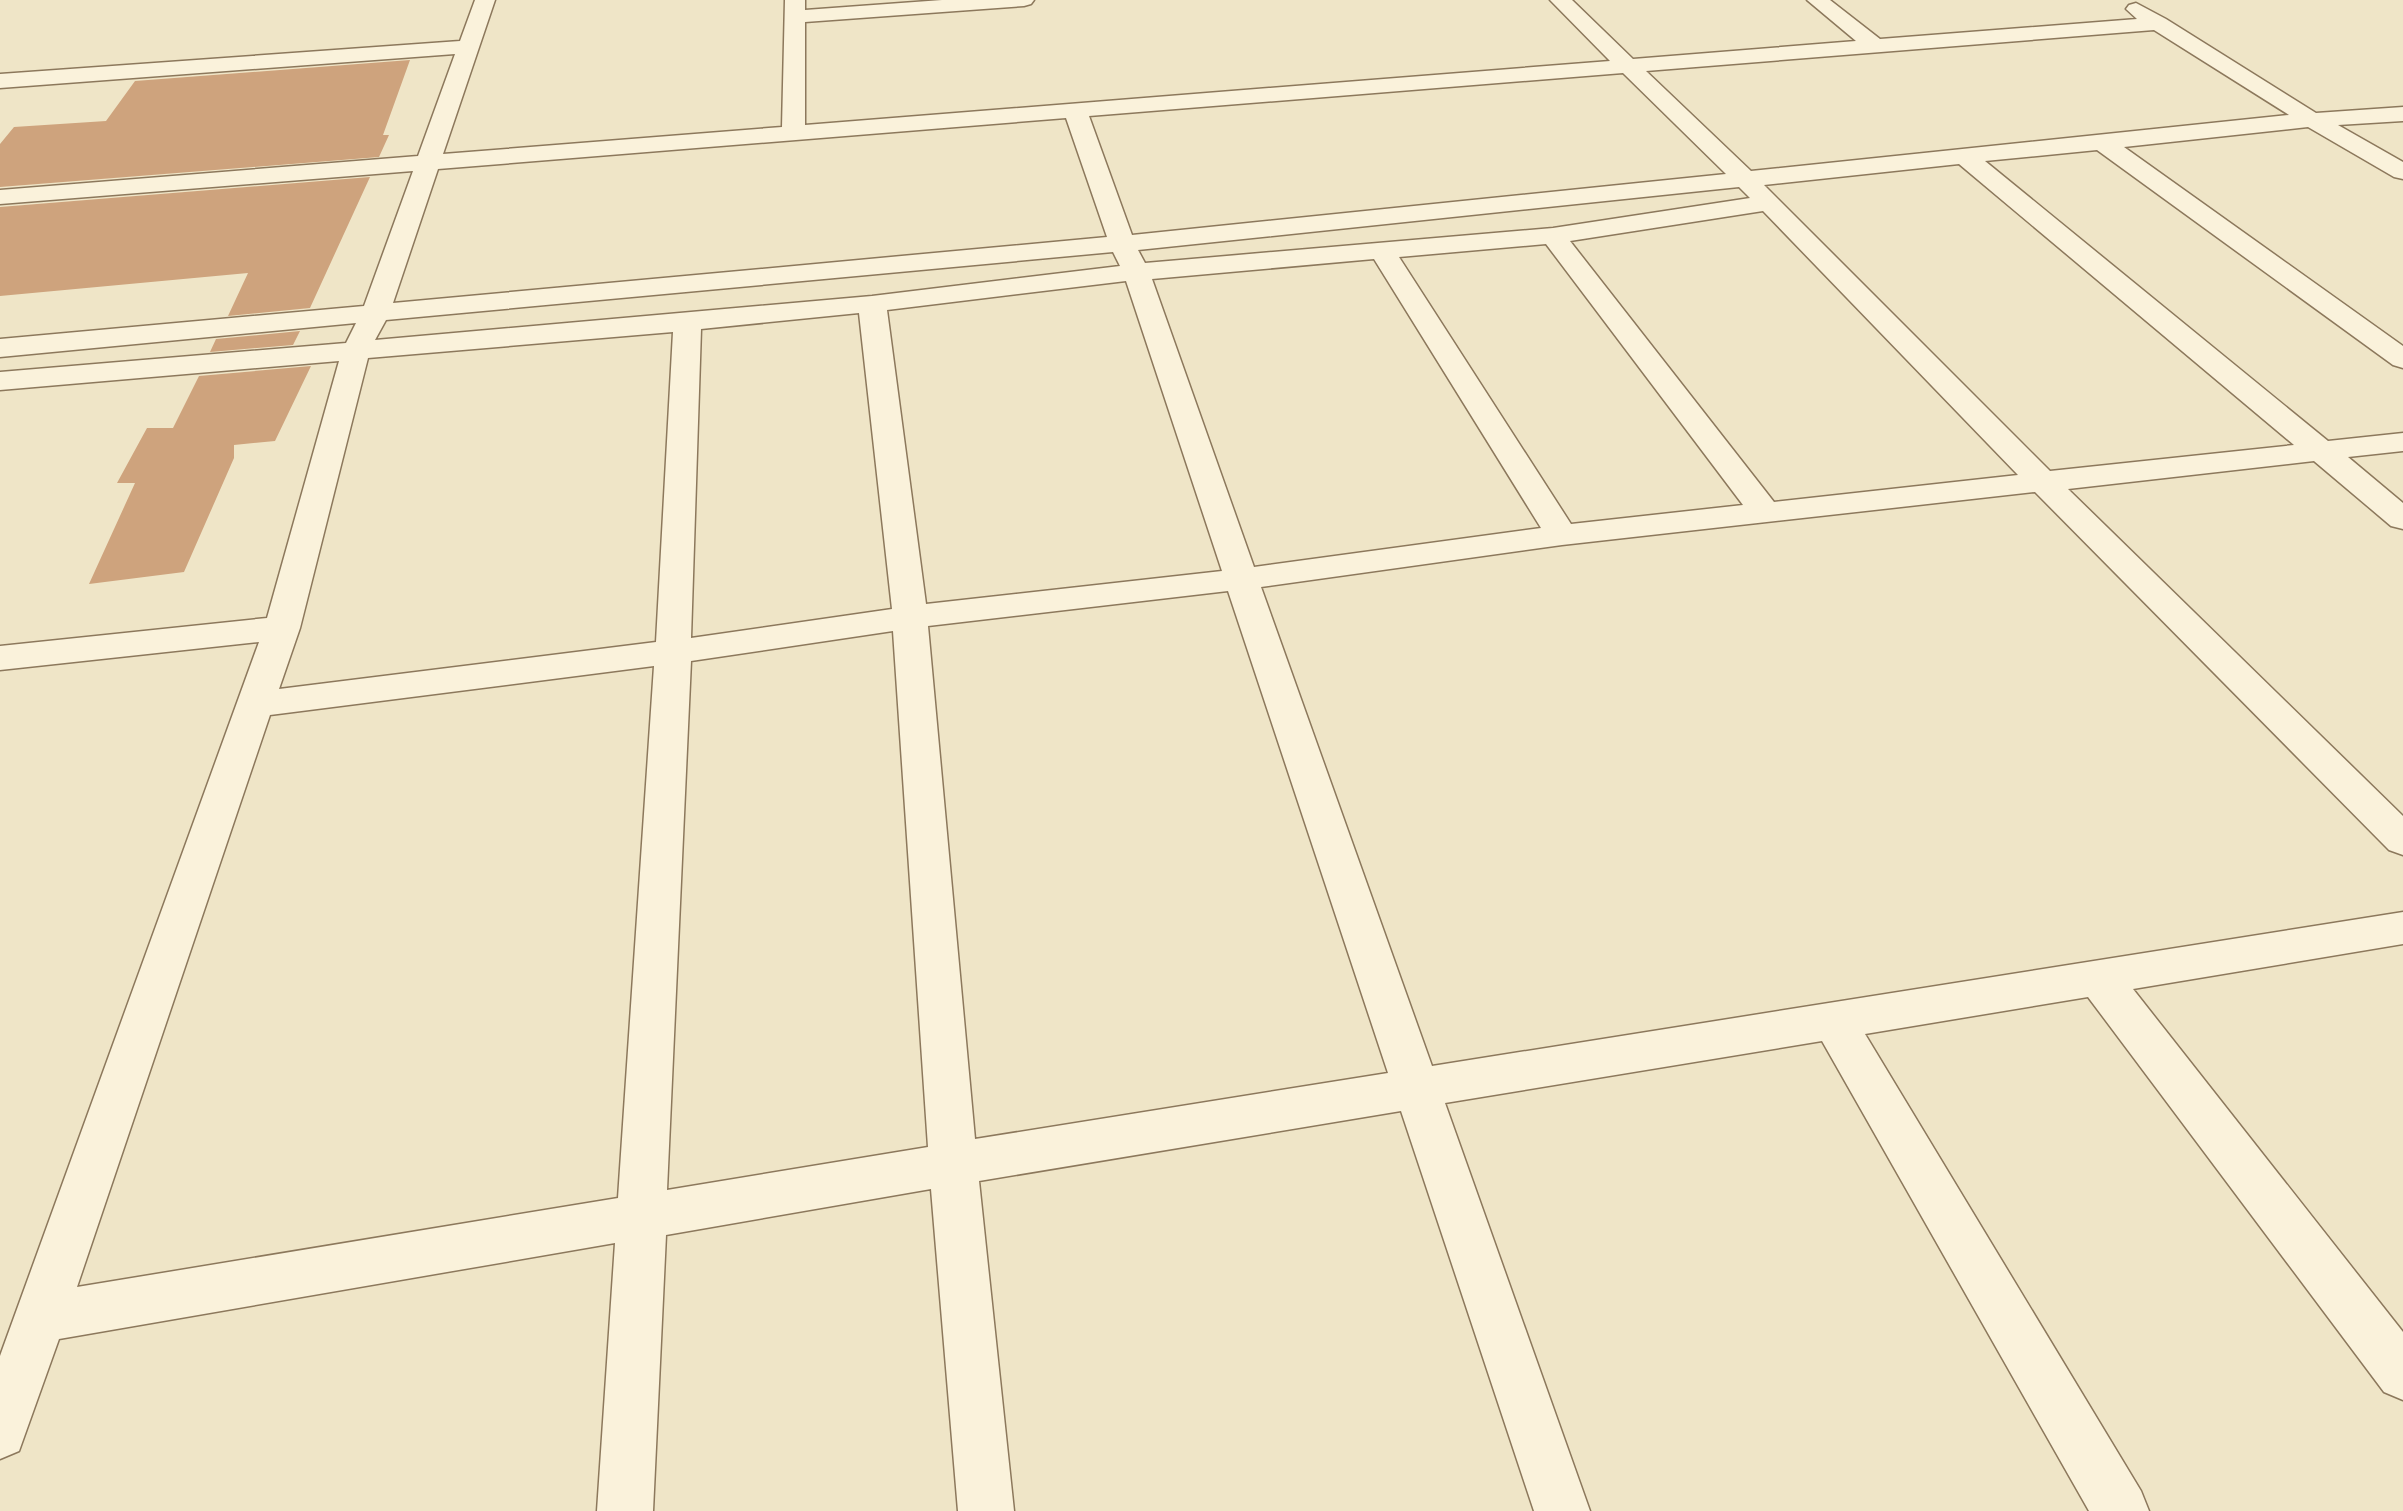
<svg xmlns="http://www.w3.org/2000/svg" width="2403" height="1511" font-family="Bitter,serif">
  <rect width="100%" height="100%" fill="#efe5c7"/>
  <path fill="#cea37d" d="M410,60L383,135H389L379,157L0,187V144L14,127L106,121L135,81Z
    M370,177L310,308L228,316L248,273L0,296V207Z
    M300,331L293,345L210,352L216,339Z
    M311,366L275,441L234,445V458L184,572L89,584L135,483H117L147,428H173L199,376Z"/>
  <g fill="none" stroke-linecap="round" stroke-linejoin="round">
    <g stroke="#8c785c" stroke-width="3">
      <path id="minor" d="M475,0H495L443,154L782,127L785,0H805V10L942,0H1034L1031,4L1024,6L805,22V125L1610,61L1550,0H1572L1633,59L1856,41L1807,0H1830L1880,39L2137,19L2126,9L2129,5L2136,3L2166,19L2316,113L2403,107V121L2338,125L2403,162V179L2394,177L2308,127L2124,147L2403,346V368L2393,365L2097,150L1985,161L2328,441L2403,433V451L2348,457L2403,503V529L2391,526L2314,461L2068,489L2403,816V855L2389,850L2035,492L1562,545L1261,587L1432,1066L2403,912V944L2133,989L2403,1332V1400L2384,1392L2088,997L1865,1034L2141,1491L2149,1511H2089L1822,1041L1445,1103L1590,1511H1534L1401,1111L979,1181L1014,1511H958L931,1189L666,1235L653,1511H597L615,1243L59,1339L19,1451L0,1459V1356L259,642L0,670V646L267,618L339,361L0,390V372L346,343L356,323L0,357V339L364,306L413,171L0,204V190L418,156L455,54L0,88V74L460,41ZM2154,30L2289,115L1751,171L1646,71ZM1623,73L1726,174L1132,235L1089,116ZM1066,118L1107,237L393,303L438,169ZM1959,164L2294,445L2050,471L1764,185ZM1739,187L1750,198L1553,228L1145,263L1138,250ZM1763,211L2018,475L1774,502L1570,241ZM1546,244L1743,505L1571,524L1399,257ZM1113,252L1120,266L872,296L375,340L386,320ZM1374,259L1541,528L1254,567L1152,279ZM1126,281L1222,571L926,604L887,310ZM859,313L892,609L691,638L701,329ZM673,332L656,642L279,689L300,628L368,358ZM1228,591L1388,1073L975,1139L928,626ZM893,631L928,1147L667,1190L691,661ZM654,666L618,1198L77,1287L270,715Z"/>
    </g>
    <use href="#minor" fill="#faf2db" fill-rule="evenodd"/>
  </g>
</svg>
